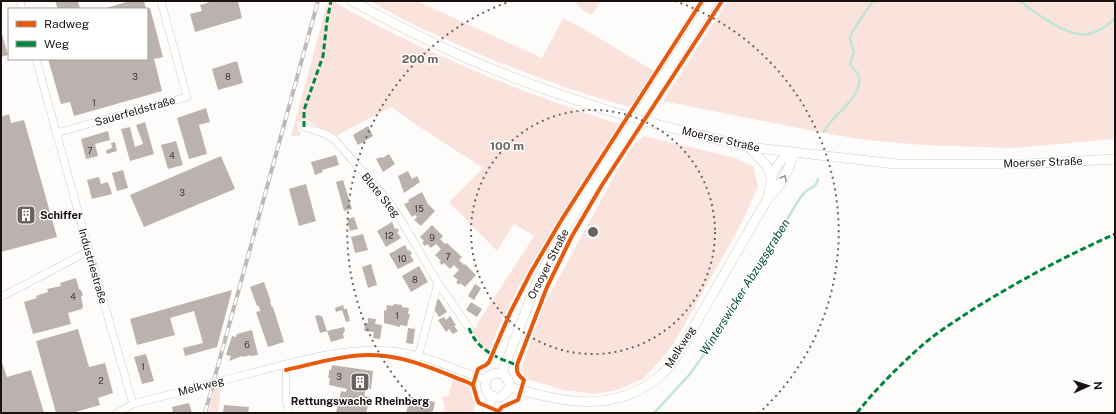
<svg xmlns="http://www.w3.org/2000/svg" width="1116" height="414" font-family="'Public Sans',sans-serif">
  <rect width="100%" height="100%" fill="#fefcfa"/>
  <path fill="#fae3dc" d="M328,1H332C403,41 479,75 557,103C578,110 598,118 620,124C603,148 588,174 572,198C540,248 510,297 489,351L479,342L472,332L534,236L514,224L497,251L449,202L483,168L412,122L391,107L336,136L305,120C297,121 295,128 301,133L300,136H291Z
    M370,1H417L542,58L563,18L584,29L654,71L630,107C581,94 534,76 486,57C447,40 407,23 370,1Z
    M574,1H601L592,15L584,11Z
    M728,1H1115V139L1014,148L923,145L866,140L818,132L663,101Z
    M644,136L735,158L754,167L758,187L739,228L674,343L658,363L643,379L617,390L594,394L564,390L527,379L521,369L543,307L618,169L634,144Z
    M453,378L468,384L475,404L473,413H443L445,405L442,400L443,396L448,397Z
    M221,387L218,413H208L214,389Z"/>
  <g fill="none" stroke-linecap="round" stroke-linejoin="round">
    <path stroke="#c0e5d6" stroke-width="2.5" d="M1020,1C1035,13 1069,38 1088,34C1099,32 1107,25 1115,19
      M824,132C832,114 863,98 859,77C858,72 853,69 850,64L854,53L850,38L852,32L873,1
      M654,413L690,374L707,350L797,203C799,199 802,195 805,192C811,187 816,188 818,179"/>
  </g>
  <path fill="#bbb1ae" d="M55,1H78L80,9H58Z
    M130,1H144L146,9H103Z
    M213,1H238L242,18L195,32L190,14L202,11L200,5Z
    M150,8L163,57L154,59L162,91L74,116L70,102L61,104L48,59H147V9Z
    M1,31L8,55L1,57Z
    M237,61L243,83L218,90L212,69Z
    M206,108L210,122L199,125L207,154L189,159L177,118Z
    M9,114L11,123L24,120L57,237L1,252V117Z
    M145,122L154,154L130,161L121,129L130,127L135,147L143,144L136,125Z
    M368,126L373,136L358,145L353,135Z
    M108,131L110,140L95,144L98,156L86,159L81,139Z
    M176,141L183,165L168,169L161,145Z
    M115,142L117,151L107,154L106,150L112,148L111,143Z
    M389,154L395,164L383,172L376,159L381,157L382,158Z
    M336,155L339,165L322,170L323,172L315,175L311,162Z
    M221,156L235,189L144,227L130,195Z
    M123,170L128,188L117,191L112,173Z
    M408,171L412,179L417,176L420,182L404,193L398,176Z
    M99,177L101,184L108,182L112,194L92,199L87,180Z
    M343,180L352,209L344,211L336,182Z
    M306,184L316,221L299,226L289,189Z
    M422,192L428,204L435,211L421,226L414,220L417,217L415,215L412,217L404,204L409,202L408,200Z
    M354,217L358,229L350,231L347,219Z
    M392,222L395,229L397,228L399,231L397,232L401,238L386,247L377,231Z
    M432,225L443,236L440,239L445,244L447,243L462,257L459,260L464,265L465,264L476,275L465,287L460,283L459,285L456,282L458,280L453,276L459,270L454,265L450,269L444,263L442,265L439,262L441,261L435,255L441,249L436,244L431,248L427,244L425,246L422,243L424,241L420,237Z
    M363,234L368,250L355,253L351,237Z
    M405,245L408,251L410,250L412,254L410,255L414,261L398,269L389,254Z
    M371,264L377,285L368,288L362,267Z
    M419,266L428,282L411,292L402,276Z
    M76,278L79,289L81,290L83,295L81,297L83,306L82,309L68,313L71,324L33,334L24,302L37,298L36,296L48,292L47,289L61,286L60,283Z
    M264,282L271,302H270L272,307H273L284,342L268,347L256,312L260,311L259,306H257L250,287Z
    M475,284L481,288L474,300L468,296Z
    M232,290L217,347L185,356L183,348L203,343L194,311L170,318L175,335L137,345L130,319Z
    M439,299L447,312L439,317L433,308L434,302Z
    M471,302L482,309L477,317L466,310Z
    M394,304L402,305V307L409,308L408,314H410L407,326L400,325V327L384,323V310L386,311L387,305L393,306Z
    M343,305L344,309H347L350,321L346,322L342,310L336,312L335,308Z
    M319,315L320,316H322L327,331L320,333L315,316Z
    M450,316L456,325L454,326L458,331L453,334L449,329L446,332L438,320L444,317L446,320Z
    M368,318L376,319L375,324L382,325L380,339L373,338L374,332L364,331L365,323H368Z
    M344,327L345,331L343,334L344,338L331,342L327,331Z
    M408,328L415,329L413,344L406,343Z
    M78,329L89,367L105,363L113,393L98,398L100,405L72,413H56L36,341Z
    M252,330L258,355L251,356V355L243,357L242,356L229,361L231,356L226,355L232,336L236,337L237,334Z
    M146,354L154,381L142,384L134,357Z
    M2,363L7,377L31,370L44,413H1V364Z
    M332,365L373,371L371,389H366L364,396L370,397L366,413H336L341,391L346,392L347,389L329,385L330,378H328L329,374V370H331Z
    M410,397L435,402L433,411L428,413H406Z
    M189,403L192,413H173L172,407Z
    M224,405L249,407L248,413H223Z"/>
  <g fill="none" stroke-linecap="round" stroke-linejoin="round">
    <g stroke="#d0ccca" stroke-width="8">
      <path id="street" d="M20,1L22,9
        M36,59L89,251L133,404
        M304,127L326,134L334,139L390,203L398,215L438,283L418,357
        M56,133L187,97L161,1
        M438,283L469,328
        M1,297L89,251
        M286,364V398L288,413
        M117,413L133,404C175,393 217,382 259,371C302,360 346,347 390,351C423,353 455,370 486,380"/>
    </g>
    <g stroke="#d0ccca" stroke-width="10">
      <path id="secondary" d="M352,1C389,21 426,40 464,57C513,79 563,96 613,112
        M663,126L749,147L896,164H1024L1115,159
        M749,147L767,166L771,177
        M768,198C771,177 772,168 789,153
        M485 385a12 12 0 1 1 24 0a12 12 0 1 1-24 0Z
        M502,373L537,282L563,232L712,1
        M510,387C564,403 616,414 661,375C667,370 672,362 677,356L768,198C781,185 789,171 794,153
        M487,413L493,396"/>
    </g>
    <use href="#street" stroke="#fffffe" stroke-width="7"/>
    <use href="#secondary" stroke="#fffffe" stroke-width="9"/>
    <g stroke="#bbbab9" stroke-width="4">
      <path id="rail" d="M205,413L318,1"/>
    </g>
    <use href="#rail" stroke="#fff" stroke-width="2.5" stroke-dasharray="8" stroke-linecap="butt"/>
    <g stroke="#d0ccca" stroke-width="10" stroke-linecap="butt">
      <path id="secondary-bridge" d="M613,112L663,126"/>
    </g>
    <use href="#secondary-bridge" stroke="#fffffe" stroke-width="9"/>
    <path stroke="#00873e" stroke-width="3" stroke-dasharray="6 3" stroke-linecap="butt" d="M304,127V110L323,56L327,21L331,1
      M469,328C477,350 497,358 517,365
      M857,413C875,390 896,369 918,349C934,334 954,322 972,310C1018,281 1066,256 1115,234"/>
    <g stroke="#fff" stroke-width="6">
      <path id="cycleway" d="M286,370C313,364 342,355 370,355C404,355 436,370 467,382L473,385
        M498,411L479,403L477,399L473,385L478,369L486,365L489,362L510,313L531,272L562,219L702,1
        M497,413L502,407L518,400L524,380C518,375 516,372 517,365L547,287L572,236L602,185L722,1"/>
    </g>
    <use href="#cycleway" stroke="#e8590c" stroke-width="4"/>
  </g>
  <defs><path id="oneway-chevron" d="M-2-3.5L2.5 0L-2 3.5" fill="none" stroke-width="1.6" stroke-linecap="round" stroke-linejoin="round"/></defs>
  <use stroke="#989493" href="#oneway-chevron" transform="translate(784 178) rotate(-60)"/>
  <g fill="none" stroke="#696462" stroke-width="2" stroke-dasharray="2 4">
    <circle cx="593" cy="232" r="122"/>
    <path d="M427 413A245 245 0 0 1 511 1M675 1A245 245 0 0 1 759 413"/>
  </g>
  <defs>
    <g id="building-square" transform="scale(1)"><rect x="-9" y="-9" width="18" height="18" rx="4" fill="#696462" stroke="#fff"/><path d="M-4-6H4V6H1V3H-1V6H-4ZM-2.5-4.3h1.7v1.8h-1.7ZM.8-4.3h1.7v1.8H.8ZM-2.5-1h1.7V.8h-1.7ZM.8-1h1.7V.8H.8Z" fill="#fff"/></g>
  </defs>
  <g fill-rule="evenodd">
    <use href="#building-square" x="26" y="215"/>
    <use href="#building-square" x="360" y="382"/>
  </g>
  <g text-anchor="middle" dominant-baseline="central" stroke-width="3" stroke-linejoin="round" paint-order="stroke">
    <g font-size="9" fill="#423a38">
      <text x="135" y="76">3</text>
      <text x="228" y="76">8</text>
      <text x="94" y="102">1</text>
      <text x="90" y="150">7</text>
      <text x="172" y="155">4</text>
      <text x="182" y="192">3</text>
      <text x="419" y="208">15</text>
      <text x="389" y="235">12</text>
      <text x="432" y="237">9</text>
      <text x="448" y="256">7</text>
      <text x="402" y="258">10</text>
      <text x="415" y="279">8</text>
      <text x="73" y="296">4</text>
      <text x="397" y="315">1</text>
      <text x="247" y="344">6</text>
      <text x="143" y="366">1</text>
      <text x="339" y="376">3</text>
      <text x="101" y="380">2</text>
    </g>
    <g font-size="11" fill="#191210" stroke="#fff">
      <text transform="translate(135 111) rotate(-16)">Sauerfeldstraße</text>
      <text transform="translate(721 139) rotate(13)">Moerser Straße</text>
      <text transform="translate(1043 162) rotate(-2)">Moerser Straße</text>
      <text transform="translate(381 195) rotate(51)">Blote Steg</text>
      <text transform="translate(548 264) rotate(-63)">Orsoyer Straße</text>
      <text transform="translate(93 266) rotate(74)">Industriestraße</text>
      <text transform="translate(680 347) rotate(-58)">Melkweg</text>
      <text transform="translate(201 386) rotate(-15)">Melkweg</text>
    </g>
    <g font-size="11" font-weight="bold" fill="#191210" stroke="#fff" text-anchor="start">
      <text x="40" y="215">Schiffer</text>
      <text x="360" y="401" text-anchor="middle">Rettungswache Rheinberg</text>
    </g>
    <g font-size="12" font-style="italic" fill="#004b3a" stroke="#fff">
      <text transform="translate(745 287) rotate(-58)">Winterswicker Abzugsgraben</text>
    </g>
  </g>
  <circle cx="593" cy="232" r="6" fill="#696462" stroke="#fff" stroke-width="2"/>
  <g font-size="12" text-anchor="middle" font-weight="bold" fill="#696462" stroke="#fff" stroke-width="3" stroke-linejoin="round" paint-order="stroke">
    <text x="420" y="63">200 m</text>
    <text x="507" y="150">100 m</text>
  </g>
  <rect width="1116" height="414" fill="none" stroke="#191210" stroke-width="4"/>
  <rect x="8" y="8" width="140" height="52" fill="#ffffff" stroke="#a3a09f"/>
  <rect x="16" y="21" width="20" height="6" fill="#e8590c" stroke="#a3a09f"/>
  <text x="44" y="28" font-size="12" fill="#191210">Radweg</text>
  <rect x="16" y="41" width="20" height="6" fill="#00873e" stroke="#a3a09f"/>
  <text x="44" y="48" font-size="12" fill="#191210">Weg</text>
  <g transform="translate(1088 386) rotate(87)" stroke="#ffffff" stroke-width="3" paint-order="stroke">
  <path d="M0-3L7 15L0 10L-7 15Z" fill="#191210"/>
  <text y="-6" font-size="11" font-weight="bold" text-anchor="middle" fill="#191210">N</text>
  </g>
</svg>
